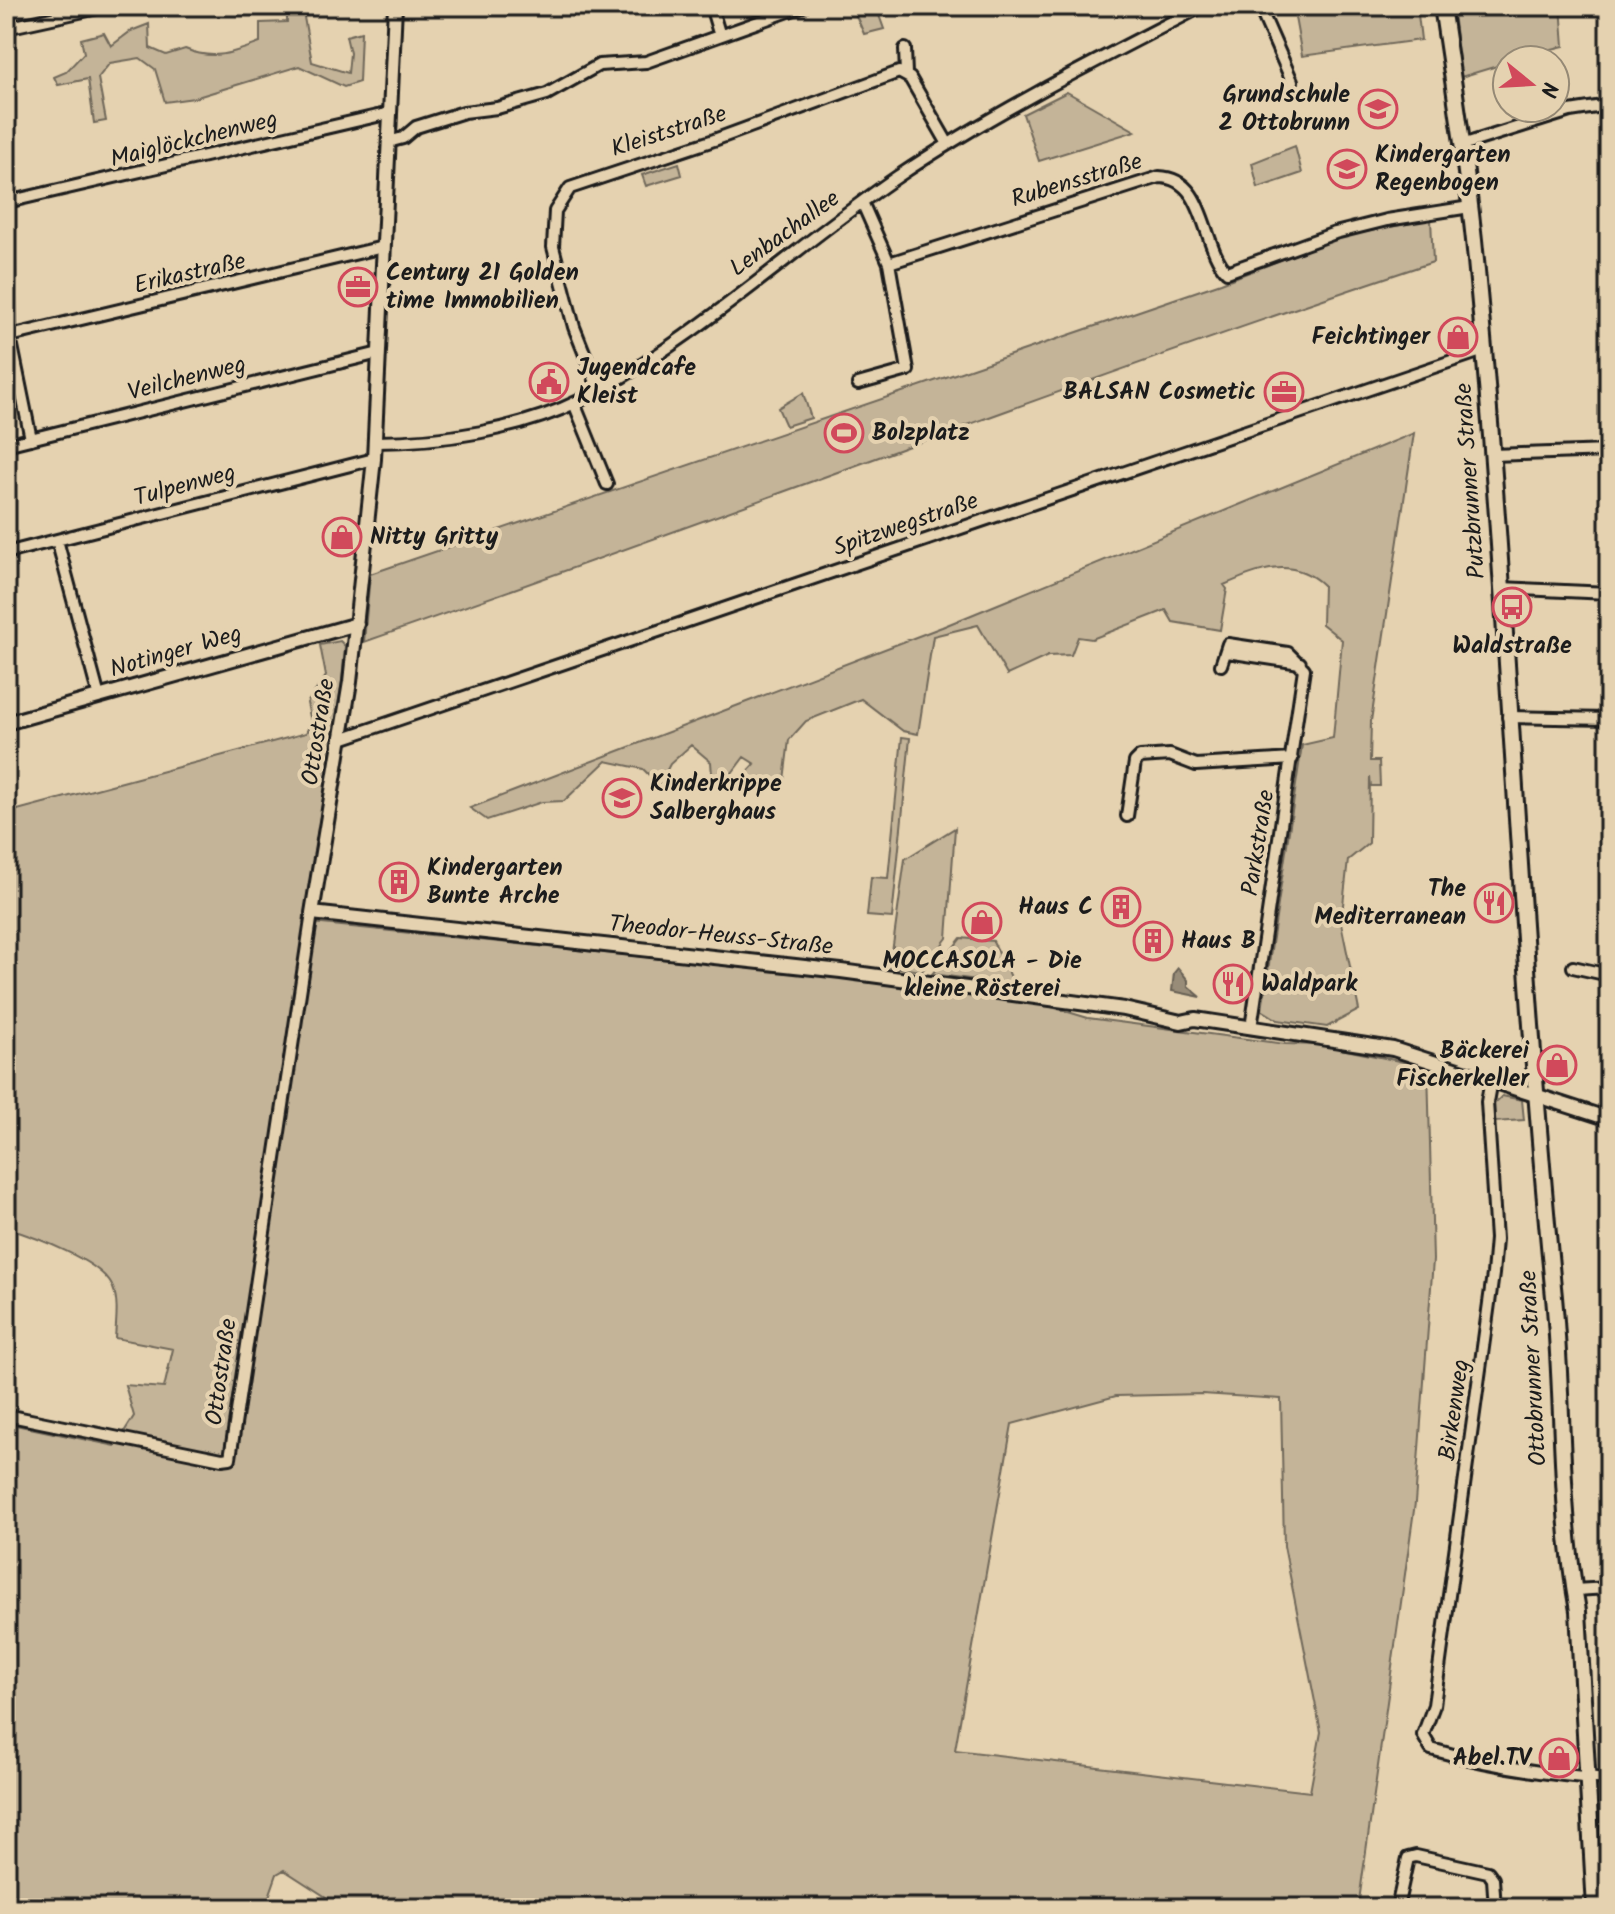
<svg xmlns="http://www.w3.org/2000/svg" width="1615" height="1914" font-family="Kalam,sans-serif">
  <rect width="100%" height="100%" fill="#e5d2b0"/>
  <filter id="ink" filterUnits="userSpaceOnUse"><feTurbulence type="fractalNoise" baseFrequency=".0125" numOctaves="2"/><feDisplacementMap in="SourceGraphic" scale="16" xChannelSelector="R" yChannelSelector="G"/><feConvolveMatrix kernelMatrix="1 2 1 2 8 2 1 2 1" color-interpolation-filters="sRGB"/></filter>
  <g filter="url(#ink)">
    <path fill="#c4b498" stroke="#70685a" stroke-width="2" fill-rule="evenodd" d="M287,6H302L312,62L348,73L350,53L346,36L361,32L359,82L344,87L299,66L194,98L165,102L155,69L140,58L110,63L98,78L106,121L94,123L88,79L58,85L54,77L66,72L84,53L81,39L104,33L111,46L131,31L149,24L150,48L166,55L185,49C214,61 232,53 260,43V23L287,22Z
      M1312,6H1417L1421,40L1302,56L1294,12L1312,9Z
      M1452,6H1561L1564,46L1507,60V63L1461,77Z
      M869,7H876L884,29L864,34L855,13Z
      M1067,92L1135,131L1039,161L1023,114Z
      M1295,146L1302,173L1258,188L1252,163Z
      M679,163L682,175L646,186L642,175Z
      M1431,219L1433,262C1074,381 721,518 364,642L370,574L1221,283L1340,237Z
      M803,393L811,418L786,426L778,408Z
      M1414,433L1371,721L1370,761H1379L1380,786H1371L1370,777L1369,843L1348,860L1341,923L1359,1010L1327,1027L1278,1020L1262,1010L1302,745L1333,738L1342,640L1322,624L1323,585C1292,556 1258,570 1224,585L1227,589L1220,630L1173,622L1166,610L1092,639L1078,637L1071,655L1048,656L1007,675L978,625L933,636L918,734L903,731L861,699L806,721L789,740L784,780L751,793L740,780L755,764L744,757L726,781L713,788L711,762L691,745L670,764L659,785L643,769L606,761L564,801L542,802L487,820L470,808L942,627Z
      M340,641L345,646L342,681L303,922L889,982L1035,1002L1088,1018L1285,1044L1322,1045L1428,1067L1433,1260L1415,1503L1358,1908H343L284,1870L277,1874L265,1908H6V1423L115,1446L134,1416L125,1385L164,1388L173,1349L115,1338C116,1322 119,1302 113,1288C103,1261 32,1236 6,1228V813L306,733L311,722L307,703L326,676L320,645ZM1202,1394L1281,1399L1284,1546L1321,1732L1310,1792L955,1750L1012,1424L1116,1396Z
      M902,737L910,738L892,918L867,916L871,877L888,878Z
      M955,828L947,938L922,971L890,967L905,859Z
      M961,938L993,941L1015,985L932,974Z
      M1502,1096L1522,1100L1524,1120L1494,1122L1493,1105Z"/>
    <path fill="#988c78" stroke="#665f53" stroke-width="2" d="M1178,968L1188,980V986L1201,997L1172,991L1174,973Z"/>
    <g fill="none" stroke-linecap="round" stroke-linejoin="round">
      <g stroke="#1c1c1c" stroke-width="16">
        <path id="minor" d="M711,6L719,33
          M1259,6L1292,81
          M6,28L107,6
          M905,49L906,74
          M388,142L403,138L416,127L464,112L497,108L547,94L599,65L646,62L803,6
          M1462,145L1570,111L1609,105
          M6,182L10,336L31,439
          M7,202L390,113
          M889,263L1159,177C1207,178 1201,246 1227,272L1335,233L1387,220L1470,207
          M6,337L383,247
          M858,384L908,370L889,263L862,202
          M599,390L574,327L553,247L555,211L570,188L714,140L899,72L910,78L948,144
          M574,403L607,484
          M375,442C441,442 521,430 581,400C692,343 793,248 897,177C994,112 1100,59 1203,6
          M6,445L379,353
          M1492,455L1609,451
          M57,540L99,697
          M6,553L374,459
          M1500,588L1609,593
          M1227,652L1300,663
          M1221,665L1228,644L1288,653L1304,669L1251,1028
          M1508,717L1609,719
          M341,739L1484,350
          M1127,816L1135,762L1140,757L1170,755L1196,765L1292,759
          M1573,967L1609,975
          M1491,1080L1487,1102L1496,1239L1493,1274L1434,1705L1423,1735L1431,1749C1490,1766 1548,1775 1609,1779
          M6,1415L222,1459L230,1458L312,913
          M1574,1590L1609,1588
          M1397,1908L1408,1858L1416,1856L1488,1872L1493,1879L1495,1908"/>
      </g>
      <g stroke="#1c1c1c" stroke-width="18">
        <path id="tertiary" d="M395,6L374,459L350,682L312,913L841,971L1124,1009L1181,1022L1195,1019L1393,1049L1609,1119
          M6,723L357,624"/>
      </g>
      <g stroke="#1c1c1c" stroke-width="20">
        <path id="secondary" d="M1442,6C1455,94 1469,182 1477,271C1509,612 1520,955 1554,1297C1564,1402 1559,1507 1578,1611L1595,1908"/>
      </g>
      <use href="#minor" stroke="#e5d2b0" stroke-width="10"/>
      <use href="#tertiary" stroke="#e5d2b0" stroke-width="12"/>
      <use href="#secondary" stroke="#e5d2b0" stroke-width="14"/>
    </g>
  </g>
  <defs>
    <g id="school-ring" transform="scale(2)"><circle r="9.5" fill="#e5d2b0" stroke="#d1495b" stroke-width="1.5"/><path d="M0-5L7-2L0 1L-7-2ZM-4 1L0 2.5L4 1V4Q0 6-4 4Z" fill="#d1495b"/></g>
    <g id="office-ring" transform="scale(2)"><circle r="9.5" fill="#e5d2b0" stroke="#d1495b" stroke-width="1.5"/><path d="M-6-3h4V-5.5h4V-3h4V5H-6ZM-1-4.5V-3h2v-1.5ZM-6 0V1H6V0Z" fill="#d1495b"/></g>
    <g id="shop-ring" transform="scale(2)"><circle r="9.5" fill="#e5d2b0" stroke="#d1495b" stroke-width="1.5"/><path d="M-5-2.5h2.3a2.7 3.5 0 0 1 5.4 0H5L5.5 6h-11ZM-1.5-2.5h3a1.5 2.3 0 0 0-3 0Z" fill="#d1495b"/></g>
    <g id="civic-ring" transform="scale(2)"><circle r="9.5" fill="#e5d2b0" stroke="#d1495b" stroke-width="1.5"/><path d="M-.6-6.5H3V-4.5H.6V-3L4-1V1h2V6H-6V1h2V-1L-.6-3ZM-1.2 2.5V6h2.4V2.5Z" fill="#d1495b"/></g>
    <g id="stadium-ring" transform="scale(2)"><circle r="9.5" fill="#e5d2b0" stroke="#d1495b" stroke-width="1.5"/><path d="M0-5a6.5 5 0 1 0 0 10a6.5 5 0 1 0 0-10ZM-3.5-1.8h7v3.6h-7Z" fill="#d1495b"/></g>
    <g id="bus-ring" transform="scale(2)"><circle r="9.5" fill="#e5d2b0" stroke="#d1495b" stroke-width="1.5"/><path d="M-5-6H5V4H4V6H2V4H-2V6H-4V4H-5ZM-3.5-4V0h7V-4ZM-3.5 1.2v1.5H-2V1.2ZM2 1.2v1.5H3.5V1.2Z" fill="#d1495b"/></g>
    <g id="building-ring" transform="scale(2)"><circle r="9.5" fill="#e5d2b0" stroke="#d1495b" stroke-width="1.5"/><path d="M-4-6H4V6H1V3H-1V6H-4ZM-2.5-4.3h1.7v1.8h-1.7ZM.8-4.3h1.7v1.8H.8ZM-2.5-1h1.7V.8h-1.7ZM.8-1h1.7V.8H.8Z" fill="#d1495b"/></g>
    <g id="restaurant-ring" transform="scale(2)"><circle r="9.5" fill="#e5d2b0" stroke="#d1495b" stroke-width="1.5"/><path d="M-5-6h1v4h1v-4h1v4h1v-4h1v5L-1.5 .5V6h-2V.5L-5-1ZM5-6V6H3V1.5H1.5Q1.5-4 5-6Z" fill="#d1495b"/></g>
  </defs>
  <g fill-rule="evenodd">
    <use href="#school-ring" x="1378" y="109"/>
    <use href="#school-ring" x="1347" y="169"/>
    <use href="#office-ring" x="358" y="287"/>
    <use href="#shop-ring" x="1458" y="337"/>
    <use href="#civic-ring" x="549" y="382"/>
    <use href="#office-ring" x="1284" y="392"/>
    <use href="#stadium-ring" x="844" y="433"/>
    <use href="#shop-ring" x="342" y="537"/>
    <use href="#bus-ring" x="1512" y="607"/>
    <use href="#school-ring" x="622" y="798"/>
    <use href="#building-ring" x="399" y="882"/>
    <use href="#restaurant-ring" x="1494" y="903"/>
    <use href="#building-ring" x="1121" y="907"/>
    <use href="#shop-ring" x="982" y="922"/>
    <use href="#building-ring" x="1153" y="941"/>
    <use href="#restaurant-ring" x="1233" y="984"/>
    <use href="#shop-ring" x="1557" y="1065"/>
    <use href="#shop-ring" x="1559" y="1758"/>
  </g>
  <g text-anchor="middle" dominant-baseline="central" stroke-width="8" stroke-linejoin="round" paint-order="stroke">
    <g font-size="24" font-weight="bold" fill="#1c1c1c" stroke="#e5d2b0" text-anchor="start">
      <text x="1350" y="95" text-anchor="end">Grundschule<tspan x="1350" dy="28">2 Ottobrunn</tspan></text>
      <text x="1375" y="155">Kindergarten<tspan x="1375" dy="28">Regenbogen</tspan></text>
      <text x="386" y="273">Century 21 Golden<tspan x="386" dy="28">time Immobilien</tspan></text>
      <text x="1430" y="337" text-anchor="end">Feichtinger</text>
      <text x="577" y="368">Jugendcafe<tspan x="577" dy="28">Kleist</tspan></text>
      <text x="1256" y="392" text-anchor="end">BALSAN Cosmetic</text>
      <text x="872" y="433">Bolzplatz</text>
      <text x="370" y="537">Nitty Gritty</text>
      <text x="1512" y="646" text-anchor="middle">Waldstraße</text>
      <text x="650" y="784">Kinderkrippe<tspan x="650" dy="28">Salberghaus</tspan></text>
      <text x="427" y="868">Kindergarten<tspan x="427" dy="28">Bunte Arche</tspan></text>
      <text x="1466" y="889" text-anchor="end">The<tspan x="1466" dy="28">Mediterranean</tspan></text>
      <text x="1093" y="907" text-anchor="end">Haus C</text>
      <text x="1181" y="941">Haus B</text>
      <text x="982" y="961" text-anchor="middle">MOCCASOLA - Die<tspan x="982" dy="28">kleine Rösterei</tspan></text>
      <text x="1261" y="984">Waldpark</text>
      <text x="1529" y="1051" text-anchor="end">Bäckerei<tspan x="1529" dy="28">Fischerkeller</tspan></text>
      <text x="1531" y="1758" text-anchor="end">Abel.TV</text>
    </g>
    <g font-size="24" fill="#1c1c1c" stroke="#e5d2b0">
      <text transform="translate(669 132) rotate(-18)">Kleiststraße</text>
      <text transform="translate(194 140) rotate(-14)">Maiglöckchenweg</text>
      <text transform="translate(1077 181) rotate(-17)">Rubensstraße</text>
      <text transform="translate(785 234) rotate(-36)">Lenbachallee</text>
      <text transform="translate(190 274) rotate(-13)">Erikastraße</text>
      <text transform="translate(187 379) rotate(-14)">Veilchenweg</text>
      <text transform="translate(1471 481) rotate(-94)">Putzbrunner Straße</text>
      <text transform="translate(185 486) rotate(-15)">Tulpenweg</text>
      <text transform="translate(906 525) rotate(-19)">Spitzwegstraße</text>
      <text transform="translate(176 652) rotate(-16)">Notinger Weg</text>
      <text transform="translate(319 732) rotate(-81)">Ottostraße</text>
      <text transform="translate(1259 843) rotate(-81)">Parkstraße</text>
      <text transform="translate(721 936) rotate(6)">Theodor-Heuss-Straße</text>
      <text transform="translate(1534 1368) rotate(-93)">Ottobrunner Straße</text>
      <text transform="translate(222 1372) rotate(-82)">Ottostraße</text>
      <text transform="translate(1455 1410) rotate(-82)">Birkenweg</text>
    </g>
  </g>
  <rect width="1615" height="1914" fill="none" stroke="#e5d2b0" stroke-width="32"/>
  <rect x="16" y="16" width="1583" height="1882" fill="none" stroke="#1c1c1c" stroke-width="3" filter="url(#ink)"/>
  <g transform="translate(1531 84) rotate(108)"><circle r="38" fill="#e5d2b0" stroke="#958975" stroke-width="2"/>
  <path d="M0-6L14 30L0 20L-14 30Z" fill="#d1495b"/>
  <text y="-12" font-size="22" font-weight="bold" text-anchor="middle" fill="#1c1c1c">N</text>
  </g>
</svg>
